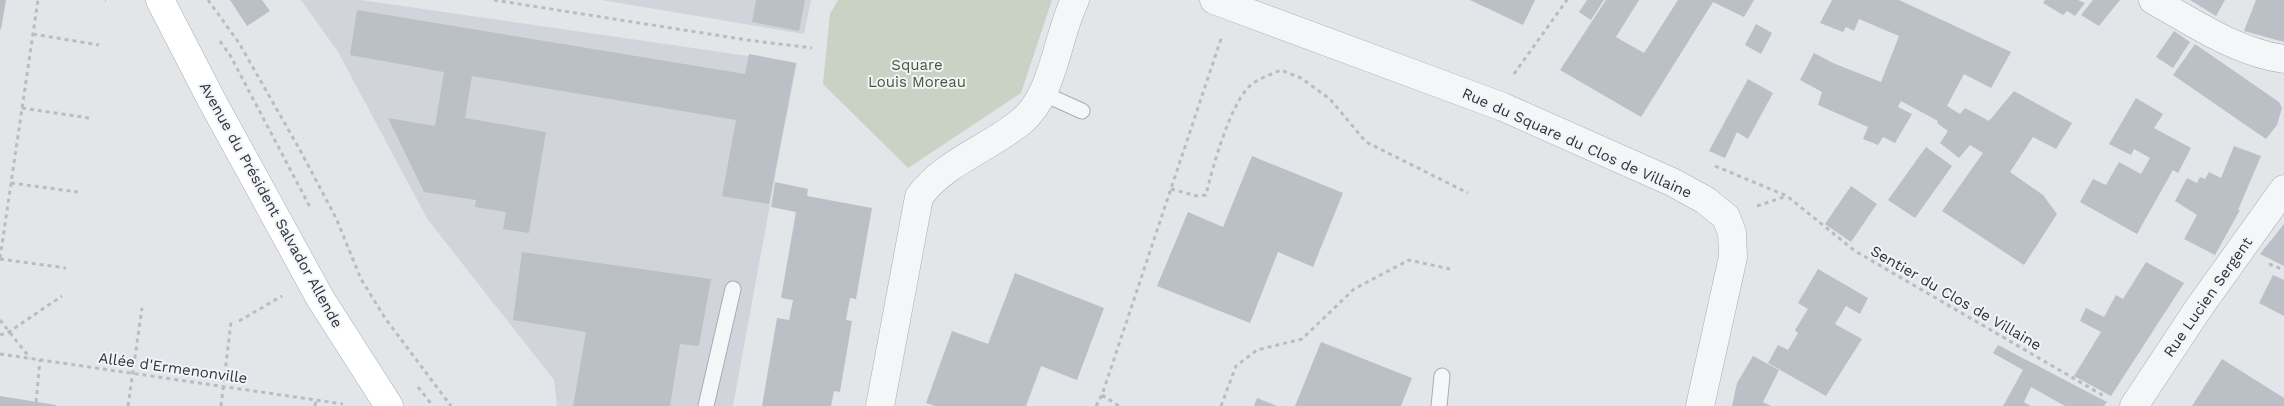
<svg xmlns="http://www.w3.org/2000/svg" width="2284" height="406" font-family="'Work Sans',sans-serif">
  <rect width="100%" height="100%" fill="#e3e6e9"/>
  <path fill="#d1d5db" d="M301,0H361L797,63L780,150L733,406H557L554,380L428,220L338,52Z
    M601,0H811L804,34Z"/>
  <path fill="#c9d2c5" d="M838,0H1052L1021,93L908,168L823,84L830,14Z"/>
  <path fill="#bbbfc6" d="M0,0H6L1,29H0Z
    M230,0H262L270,11L247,26Z
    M756,0H805L799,31L752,22Z
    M1470,0H1535L1523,25Z
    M1587,0H1604L1591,20L1579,12Z
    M1606,0H1639L1616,37L1644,53L1678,0H1754L1744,17L1713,2L1641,117L1560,70Z
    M1832,0H1899L2011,52L1991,88L1964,74L1947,106L1960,114L1965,108L1989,121L2014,91L2072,123L2056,149L2033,137L2010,172L2043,195L2057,214L2024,265L1942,211L1983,153L1970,145L1959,158L1940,143L1948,131L1937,123L1938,121L1901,101L1898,107L1912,114L1895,143L1883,137L1878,145L1863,139L1868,127L1818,105L1822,92L1800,80L1814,53L1833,63L1881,82L1899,36L1859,19L1854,31L1846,27L1843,32L1820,23Z
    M2045,0H2078L2085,3L2075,16L2067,11L2063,15L2043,3Z
    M2093,0H2120L2099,26L2081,15Z
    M2190,0H2225L2216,16Z
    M2256,0H2284V42L2244,31Z
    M357,10L745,74L749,54L796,63L769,204L722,196L736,120L472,76L465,118L546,132L529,233L503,229L506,212L475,207L476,200L424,192L388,118L435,126L444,72L350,55Z
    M1756,24L1772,33L1761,54L1745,45Z
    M2174,31L2190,42L2173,68L2156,57Z
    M2195,44L2279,102L2282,108L2277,125L2266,139L2173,75Z
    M1748,79L1773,93L1748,139L1737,132L1725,158L1709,151Z
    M2136,98L2163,114L2154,128L2191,148L2178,173L2173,170L2137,234L2080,202L2093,179L2106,185L2119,162L2141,174L2150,158L2134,149L2131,155L2109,144Z
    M2234,146L2261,156L2238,210H2240L2215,255L2184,239L2197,215L2175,201L2187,178L2197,183L2200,177L2205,179L2209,172L2221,178Z
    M1926,147L1952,166L1915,218L1888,200Z
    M1252,156L1343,193L1313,267L1278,252L1250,323L1157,286L1188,212L1223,227Z
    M775,182L808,189L807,196L872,208L856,299L850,298L846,320L852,321L840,392L834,391L831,406H762L777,318L789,320L793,300L781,298L796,212L771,207Z
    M1851,186L1877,204L1851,242L1825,224Z
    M2284,224V266L2260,254Z
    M522,252L711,279L699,346L680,344L670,406H573L586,332L513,320Z
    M2146,262L2184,283L2111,396L2074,376L2101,332L2080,321L2086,308L2104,317L2116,295L2123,299Z
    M1818,269L1868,298L1860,314L1846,306L1835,324L1862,339L1826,396L1768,363L1778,345L1788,350L1798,333L1795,330L1808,309L1798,303Z
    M1015,273L1104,308L1077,380L1041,366L1026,406H935L926,403L952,331L988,344Z
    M2273,275L2284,280V316L2259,303Z
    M1321,342L1412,378L1401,406H1295Z
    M1998,345L2078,387L2107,402L2104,406H2065L2031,387L2024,402L2031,406H2003L2023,370L1993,353Z
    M1753,356L1779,370L1763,402L1771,406H1732L1737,383Z
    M2222,359L2284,398V406H2192Z
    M0,396L56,405V406H0Z
    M1257,398L1277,406H1254Z"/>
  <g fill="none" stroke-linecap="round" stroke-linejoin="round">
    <g stroke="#a8adb3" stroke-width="17">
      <path id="lane" d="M1042,93L1082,111
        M706,406L733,289
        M1439,406L1442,376"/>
    </g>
    <g stroke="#a8adb3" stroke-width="29">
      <path id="street" d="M1214,0L1503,107L1672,182L1705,200L1726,217L1732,233L1733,257L1700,406
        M2153,0C2194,23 2236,52 2284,59
        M880,406L919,197C944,162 990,148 1022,121C1054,94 1057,36 1075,0
        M2134,406L2198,309L2284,189"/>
    </g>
    <g stroke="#a8adb3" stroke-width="29">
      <path id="secondary" d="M160,0L211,99L320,298L389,406"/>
    </g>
    <path stroke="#b9bcc1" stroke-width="3" stroke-dasharray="4 4" stroke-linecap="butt" d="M105,0H106
      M208,0L239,43L300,150L336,218L361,279L385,318L451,406
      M494,0L747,40L812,48
      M33,34L99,45
      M220,41L230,55L311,209
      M1514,74L1567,0
      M22,108L89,118
      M1715,166L1787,196L1855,251L2104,396
      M11,183L78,192
      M1171,189L1197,196L1206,195C1212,169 1231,100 1252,84C1260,78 1272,74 1281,70L1301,78L1330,99L1366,142L1468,193
      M1757,206L1787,196
      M0,258L38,0
      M0,259L66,268
      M2269,264L2284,270
      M0,320L30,358
      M239,321L282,296
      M0,335L9,332L62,296
      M0,354L343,404
      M418,387L433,406
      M1102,395L1119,406
      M36,402L40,360
      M128,406L142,308
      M221,406L231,322
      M315,406L316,400
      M1096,406L1102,395L1222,36
      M1221,406L1236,366L1257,350L1302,339L1354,289L1409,260L1450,269"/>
    <use href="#lane" stroke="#f5f6f8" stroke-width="15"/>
    <use href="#street" stroke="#f5f6f8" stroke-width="28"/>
    <use href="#secondary" stroke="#fff" stroke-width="28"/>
  </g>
  <g text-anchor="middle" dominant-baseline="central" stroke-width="4" stroke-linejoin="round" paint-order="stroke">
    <g font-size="15" fill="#425a3b" stroke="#f2f4f7">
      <text x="917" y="65">Square<tspan x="917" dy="17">Louis Moreau</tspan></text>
    </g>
    <g font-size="15" fill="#2c3440" stroke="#f2f4f7">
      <text transform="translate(1577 143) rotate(24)">Rue du Square du Clos de Villaine</text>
      <text transform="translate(271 205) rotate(61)">Avenue du Président Salvador Allende</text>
      <text transform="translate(2208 297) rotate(-55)">Rue Lucien Sergent</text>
      <text transform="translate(1956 298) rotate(30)">Sentier du Clos de Villaine</text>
      <text transform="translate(173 368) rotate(8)">Allée d'Ermenonville</text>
    </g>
  </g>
</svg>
